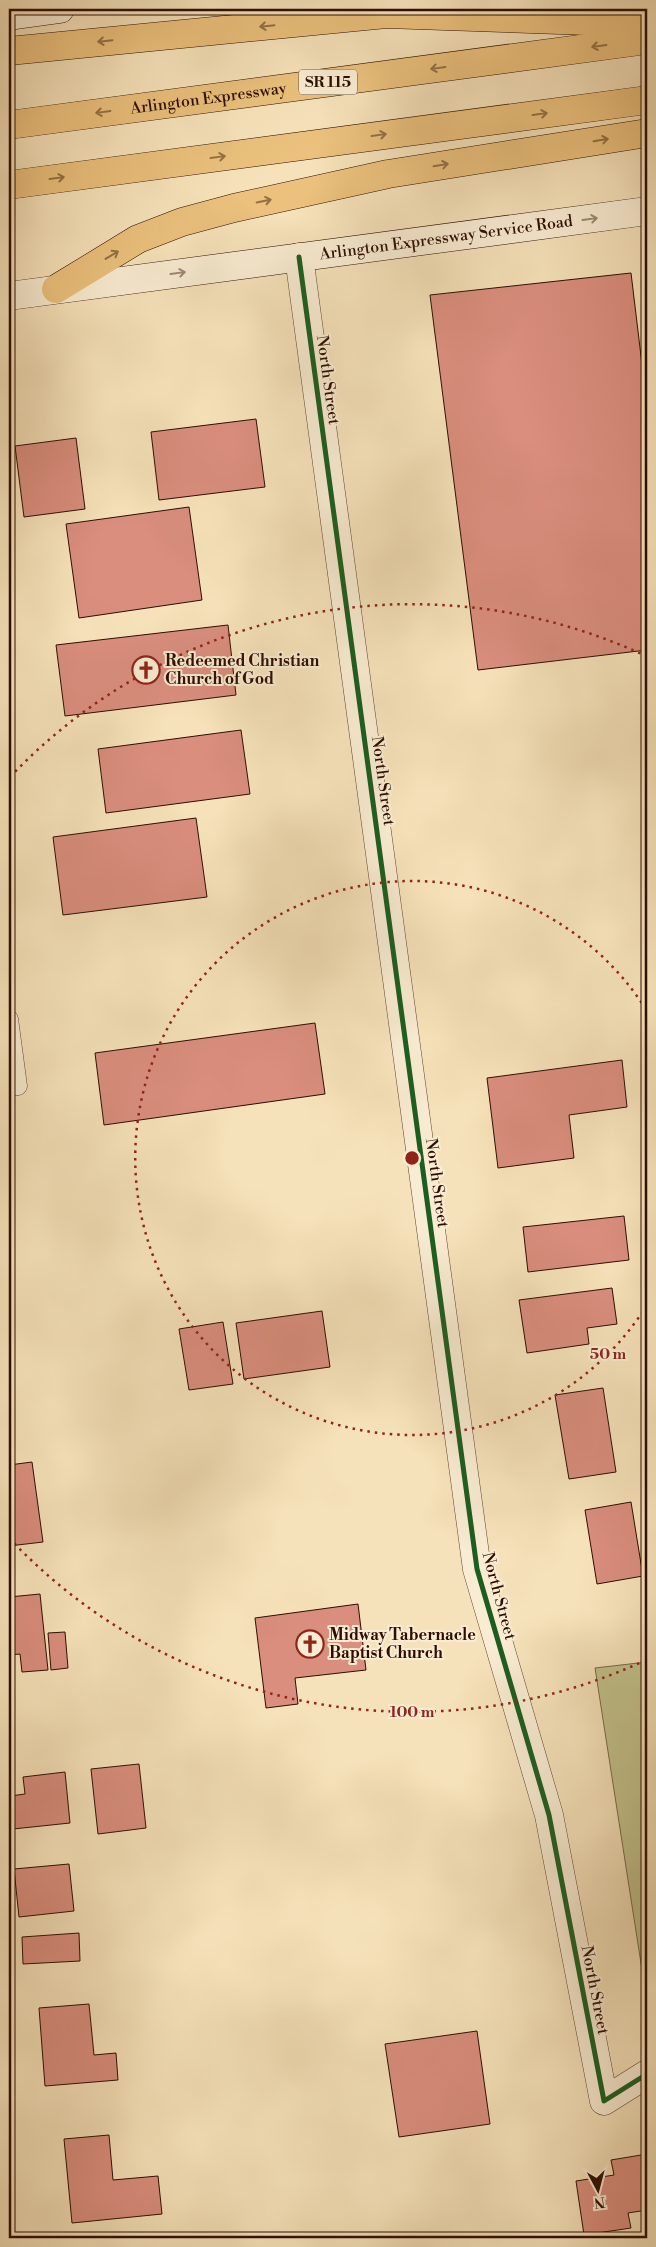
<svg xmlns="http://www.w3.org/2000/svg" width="656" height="2247" font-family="'Libre Bodoni',serif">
  <rect width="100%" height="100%" fill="#f6e2ba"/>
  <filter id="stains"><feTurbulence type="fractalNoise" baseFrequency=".004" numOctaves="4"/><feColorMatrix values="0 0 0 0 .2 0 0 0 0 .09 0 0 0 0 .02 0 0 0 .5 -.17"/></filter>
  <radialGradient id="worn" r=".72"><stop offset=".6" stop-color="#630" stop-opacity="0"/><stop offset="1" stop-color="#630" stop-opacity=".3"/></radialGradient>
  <path fill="#c2c28c" stroke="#776846" d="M647,1662V1989H645L595,1668Z"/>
  <path fill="#da8e7e" stroke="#2c0d00" d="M631,273L647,406V650L478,670L430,295Z
    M256,419L265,487L159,500L151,432Z
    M76,438L85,509L24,517L15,446Z
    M189,507L202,600L79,618L66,524Z
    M228,625L236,695L65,716L56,645Z
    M241,730L250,794L106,813L98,749Z
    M196,818L207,897L63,915L53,837Z
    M315,1023L325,1094L104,1125L95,1053Z
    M622,1060L627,1107L569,1115L574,1158L498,1168L487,1078Z
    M624,1216L629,1260L528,1272L523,1227Z
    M612,1288L617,1324L587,1328L589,1344L527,1353L519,1300Z
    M322,1311L330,1367L244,1379L236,1323Z
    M223,1322L233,1384L189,1390L179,1329Z
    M603,1388L616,1472L569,1479L555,1395Z
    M32,1462L43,1542L9,1546V1465Z
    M631,1502L643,1576L597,1584L585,1510Z
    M40,1594L48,1670L22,1672L20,1654L9,1655V1597Z
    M358,1604L366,1670L295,1678L298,1704L266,1708L255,1618Z
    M65,1632L68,1668L51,1670L48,1633Z
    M139,1764L146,1828L98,1834L91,1769Z
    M65,1772L70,1823L13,1829L10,1796L25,1794L23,1777Z
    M69,1864L74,1911L19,1917L14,1869Z
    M79,1933L80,1961L23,1964L22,1937Z
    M89,2004L94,2055L116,2053L118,2080L45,2086L39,2008Z
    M477,2031L490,2124L399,2137L385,2044Z
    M109,2135L113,2180L158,2176L162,2214L72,2223L64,2139Z
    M647,2154V2210L628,2213L631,2228L584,2235L576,2181L614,2175L611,2160Z"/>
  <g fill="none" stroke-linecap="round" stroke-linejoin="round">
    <g stroke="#5e422e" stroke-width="19">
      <path id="lane" d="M9,1019L18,1086L9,1087"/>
    </g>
    <g stroke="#5e422e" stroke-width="29">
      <path id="street" d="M299,257L477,1569L549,1815L604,2101L647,2074"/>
    </g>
    <g stroke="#2c0d00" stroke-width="29">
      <g id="secondary">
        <path d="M9,16L60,9"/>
        <path id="s1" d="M9,296L647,211"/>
      </g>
    </g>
    <g stroke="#2c0d00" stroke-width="29">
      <g id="highway">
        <path d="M9,51L386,14L647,23"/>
        <path id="s2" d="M9,125L647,40"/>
        <path d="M9,185L647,100"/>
        <path d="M56,289L138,239L182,222L234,208L388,174L647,133"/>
      </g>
    </g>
    <use href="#lane" stroke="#f9ecd2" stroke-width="18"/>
    <use href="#street" stroke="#f9ecd2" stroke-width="28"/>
    <use href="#secondary" stroke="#f9ecd2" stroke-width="28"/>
    <use href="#highway" stroke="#ebc17d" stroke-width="28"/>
    <g stroke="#f9ecd2" stroke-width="8">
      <path id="cycleway" d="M299,257L477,1569L549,1815L604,2101L647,2074"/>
    </g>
    <use href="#cycleway" stroke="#1b5e20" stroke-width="5"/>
  </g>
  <defs><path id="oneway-shaft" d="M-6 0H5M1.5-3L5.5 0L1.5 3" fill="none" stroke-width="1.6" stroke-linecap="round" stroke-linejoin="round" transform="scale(1.25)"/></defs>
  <g stroke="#957045">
    <use href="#oneway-shaft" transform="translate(267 26) rotate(174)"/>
    <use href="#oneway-shaft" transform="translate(105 41) rotate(174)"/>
    <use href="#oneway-shaft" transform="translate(599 46) rotate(172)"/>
    <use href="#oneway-shaft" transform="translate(438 68) rotate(172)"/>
    <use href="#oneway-shaft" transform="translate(103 112) rotate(172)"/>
    <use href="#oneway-shaft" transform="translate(540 114) rotate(-8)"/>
    <use href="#oneway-shaft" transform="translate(379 135) rotate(-8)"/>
    <use href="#oneway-shaft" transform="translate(601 140) rotate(-9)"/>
    <use href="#oneway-shaft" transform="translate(218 157) rotate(-8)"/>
    <use href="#oneway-shaft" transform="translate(441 165) rotate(-9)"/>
    <use href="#oneway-shaft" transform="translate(57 178) rotate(-8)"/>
    <use href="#oneway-shaft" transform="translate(264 201) rotate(-12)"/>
    <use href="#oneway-shaft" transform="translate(112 255) rotate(-31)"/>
  </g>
  <g stroke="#9d8874">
    <use href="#oneway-shaft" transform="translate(590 219) rotate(-8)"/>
    <use href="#oneway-shaft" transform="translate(178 273) rotate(-8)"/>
  </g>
  <g fill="none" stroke="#8f2418" stroke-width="2.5" stroke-dasharray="2.5 5">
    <path d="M647 1305A277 277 0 1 1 647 1011"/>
    <path d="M646 1660A554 554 0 0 1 10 1539M10 777A554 554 0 0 1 646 656"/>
  </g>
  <defs>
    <g id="church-ring" transform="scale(1.4375)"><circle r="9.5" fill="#f9ecd2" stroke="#8f2418" stroke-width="1.5"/><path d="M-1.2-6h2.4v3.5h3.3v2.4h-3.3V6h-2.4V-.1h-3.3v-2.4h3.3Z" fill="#8f2418"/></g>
  </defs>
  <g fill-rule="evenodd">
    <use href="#church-ring" x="146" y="670"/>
    <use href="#church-ring" x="310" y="1644"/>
  </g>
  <g text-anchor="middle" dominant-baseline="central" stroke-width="4" stroke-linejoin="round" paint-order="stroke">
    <rect fill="#f9ecd2" stroke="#6a503f" stroke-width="1" x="299" y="69.5" width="58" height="25" rx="4"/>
    <g font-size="15" font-weight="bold" fill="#2c0d00">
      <text x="328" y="82">SR 115</text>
    </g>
    <g font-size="16" fill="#2c0d00" stroke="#f9ecd2">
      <text stroke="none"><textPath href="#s2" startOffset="201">Arlington Expressway</textPath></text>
      <text stroke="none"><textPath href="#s1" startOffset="441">Arlington Expressway Service Road</textPath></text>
      <text transform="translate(328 380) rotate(82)">North Street</text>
      <text transform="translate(383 781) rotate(82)">North Street</text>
      <text transform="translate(437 1183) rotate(82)">North Street</text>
      <text transform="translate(499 1596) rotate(75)">North Street</text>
      <text transform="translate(595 1990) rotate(79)">North Street</text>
    </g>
    <g font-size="16" font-weight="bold" fill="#2c0d00" stroke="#f9ecd2" text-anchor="start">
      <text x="165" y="661">Redeemed Christian<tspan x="165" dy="18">Church of God</tspan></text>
      <text x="329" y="1635">Midway Tabernacle<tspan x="329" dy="18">Baptist Church</tspan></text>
    </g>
  </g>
  <circle cx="412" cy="1158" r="8" fill="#8f2418" stroke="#f9ecd2" stroke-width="2.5"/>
  <g font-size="15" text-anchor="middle" font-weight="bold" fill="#8f2418" stroke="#f9ecd2" stroke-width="4" stroke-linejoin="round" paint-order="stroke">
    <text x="608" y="1359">50 m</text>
    <text x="412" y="1717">100 m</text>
  </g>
  <rect width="656" height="2247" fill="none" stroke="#f6e2ba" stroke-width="30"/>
  <rect x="10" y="10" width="636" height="2227" fill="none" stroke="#2c0d00" stroke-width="2.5"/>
  <rect x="15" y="15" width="626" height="2217" fill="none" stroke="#2c0d00"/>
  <g transform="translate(598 2190) rotate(173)" stroke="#f9ecd2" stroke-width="4" paint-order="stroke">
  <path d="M0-4L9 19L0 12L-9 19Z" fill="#2c0d00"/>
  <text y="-8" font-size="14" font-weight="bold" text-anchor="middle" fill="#2c0d00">N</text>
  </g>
  <rect width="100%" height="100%" filter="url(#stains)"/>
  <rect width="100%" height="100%" fill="url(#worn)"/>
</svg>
